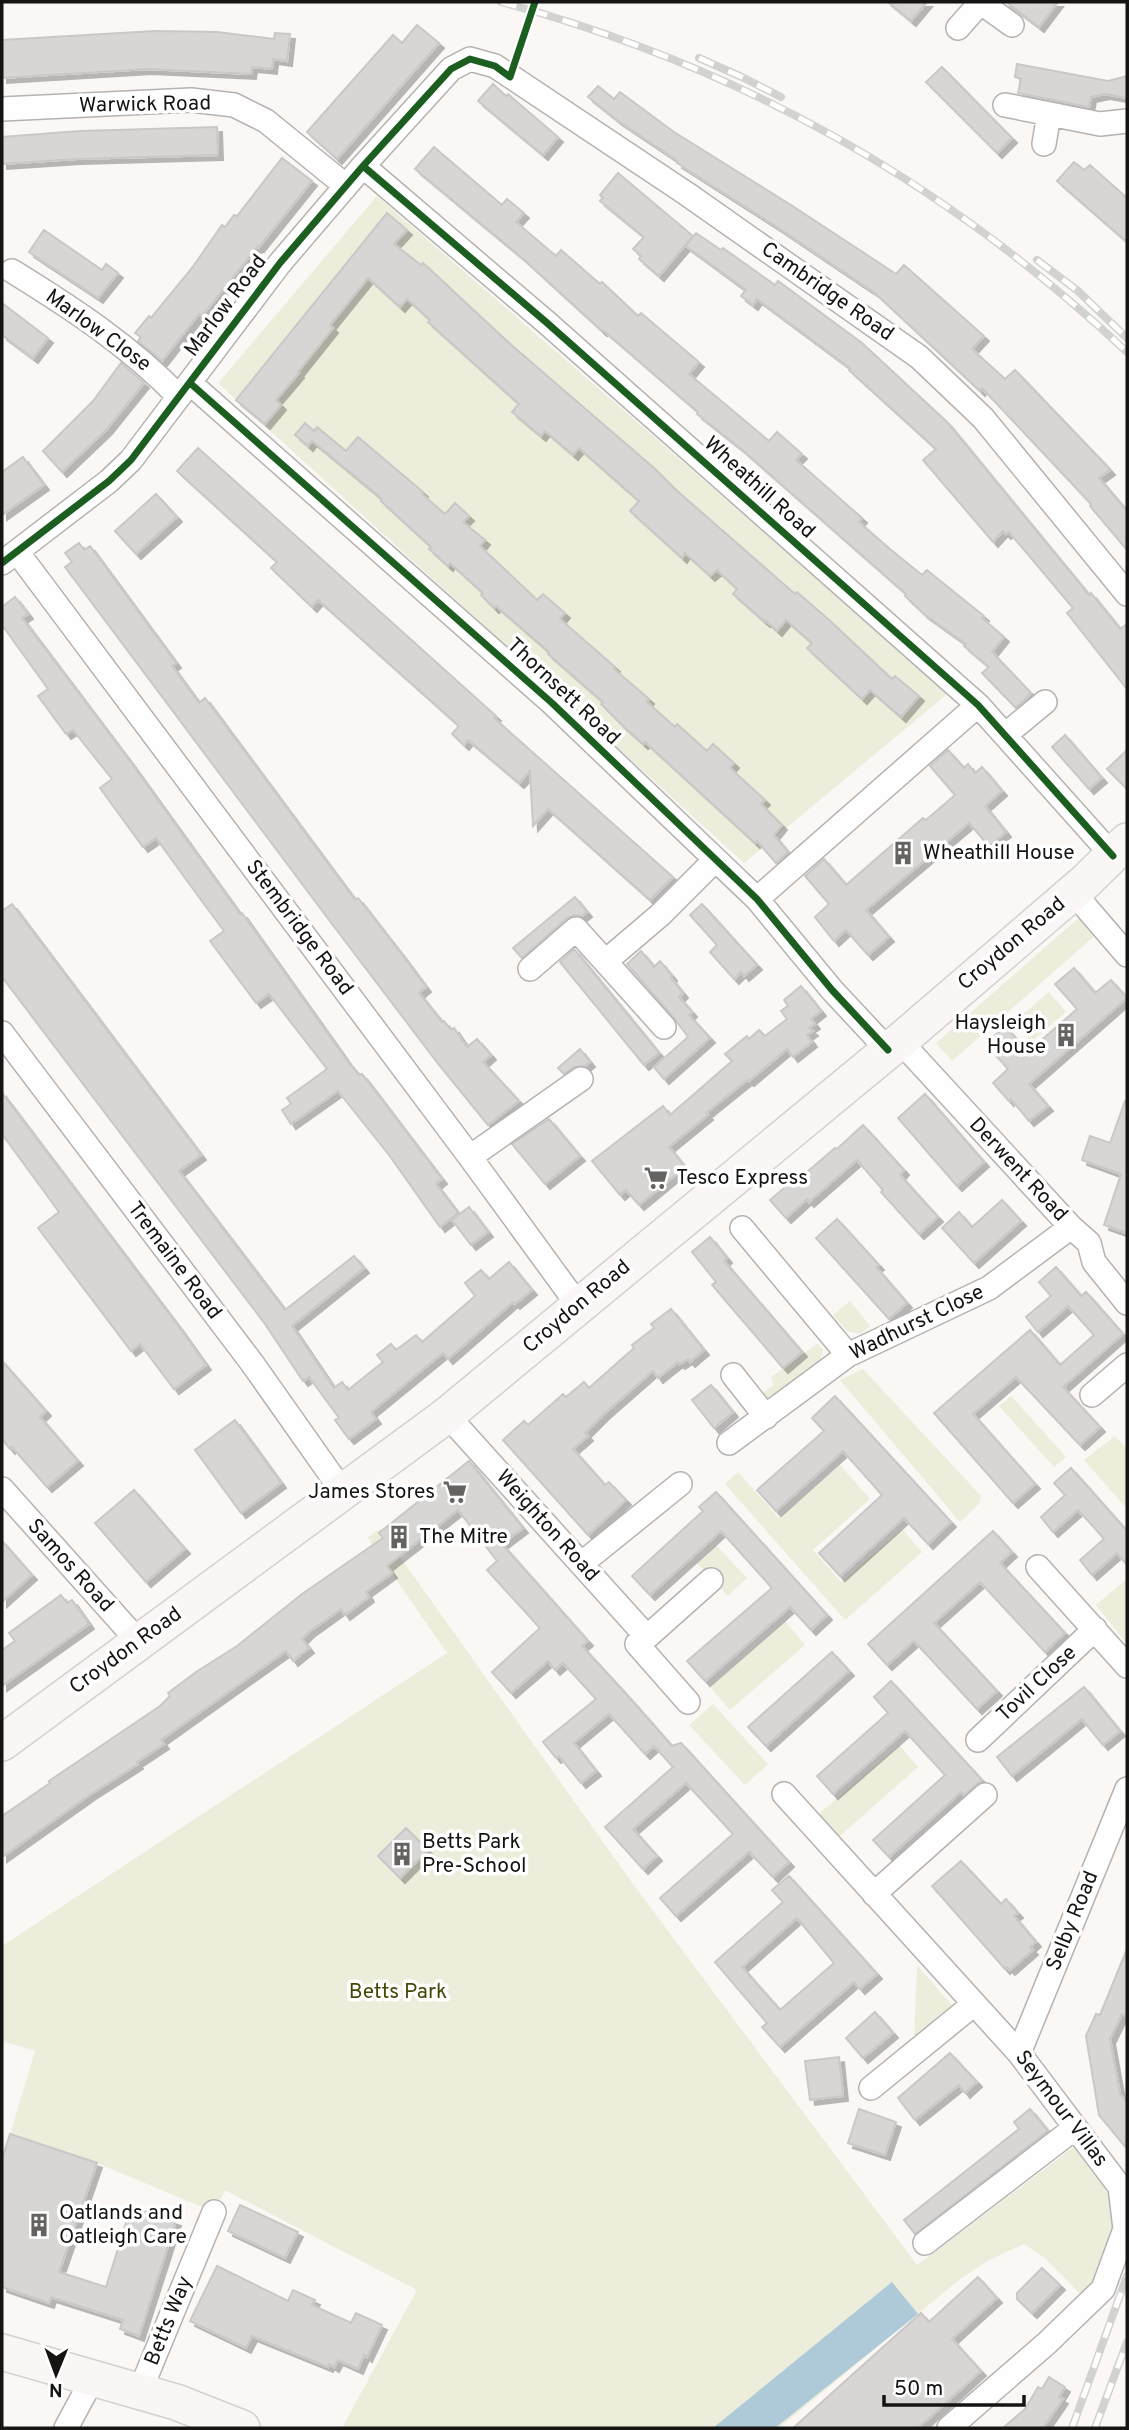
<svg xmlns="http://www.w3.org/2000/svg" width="1129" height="2430" font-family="Overpass,sans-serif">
  <defs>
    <filter id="shadow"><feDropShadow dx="5" dy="5" stdDeviation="0" flood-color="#0004"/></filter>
  </defs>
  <rect width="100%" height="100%" fill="#faf7f5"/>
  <path fill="#eceddb" d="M377,196L812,574L947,694L744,863L220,385L219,382Z
    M1082,915L1098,933L952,1061L936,1043Z
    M1049,992L1066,1012L1031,1042L1014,1022Z
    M850,1301L870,1326L860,1334L847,1331L833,1315Z
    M818,1343L823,1350L820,1366L771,1406L758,1396L774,1385L771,1377Z
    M863,1369L981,1496L979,1504L960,1522L840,1380Z
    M1011,1396L1066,1457L1054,1467L999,1406Z
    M1115,1436L1127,1449V1509L1084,1460Z
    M840,1465L870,1499L813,1550L841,1582L902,1529L922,1552L845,1620L725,1484L738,1472L779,1518Z
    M380,1529L633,1884L917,2265L1075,2146C1104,2182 1124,2207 1108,2255C1106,2262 1105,2271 1101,2276C1097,2283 1087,2290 1081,2295L1045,2258L1024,2244L989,2260L959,2280L779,2428H342L417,2290L225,2190L214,2212L97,2163L10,2134L35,2051L2,2041V1946L447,1653L372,1545L368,1537Z
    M716,1545L747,1578L728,1596L697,1563Z
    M1127,1579V1644L1096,1605Z
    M785,1621L805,1645L730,1710L710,1687Z
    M713,1704L768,1764L745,1785L689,1725Z
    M899,1745L918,1767L833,1842L813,1819Z
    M917,1965L955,2009L914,2044Z"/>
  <path fill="#aec9d7" d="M892,2282L918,2314L775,2428H713Z"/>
  <path fill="#d8d6d5" stroke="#cac8c6" stroke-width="2" fill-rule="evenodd" filter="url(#shadow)" d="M888,2H927L911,21Z
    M1006,2H1058L1039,27Z
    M417,25L439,43L337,159L307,132L393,35L402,43Z
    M155,31L217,32L274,39L275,33L290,34L287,61L273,59L272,69L252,67L251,74L147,69L2,78V40Z
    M1017,64L1108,81L1127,76V98L1105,94L1091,97L1089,107L1018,93L1021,79L1015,77Z
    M942,67L1012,138L997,153L926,82Z
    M493,84L506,96L508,94L558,137L543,155L478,101Z
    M598,86L614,99L620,92L674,132L791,205L896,274L904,265L984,336L972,349L1005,379L1015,370L1104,463L1110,470L1099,478L1127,511V550L1090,506L1091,504L982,388L980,391L875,293L777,227L677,163L678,161L617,120L588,97Z
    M217,127L218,155L76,159L2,164V137L80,131Z
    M434,147L502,205L507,199L524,213L516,222L556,256L561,250L600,284L602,282L638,316L641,313L699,362L689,374L769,441L777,432L802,454L796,460L862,518L859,522L890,549L922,575L927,570L984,616L982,618L1004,637L992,652L1031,693L1016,708L982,673L989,667L964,646L966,644L924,614L905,596L906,594L740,448L697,414L698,412L603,330L602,331L521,257L415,169Z
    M282,158L312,181L259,247L258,246L202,316L199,314L162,361L138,341L141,337L135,333L149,316L151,318L192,268L222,225L225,227L234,215L237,216Z
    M1074,162L1084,170L1090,165L1127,198V242L1057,181Z
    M618,173L693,236L659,276L639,259L641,256L633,249L644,237L600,201L603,198L600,195Z
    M387,213L407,230L394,244L421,265L423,263L509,343L654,468L675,489L795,594L797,592L828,619L892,679L895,676L919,696L901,717L870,690L862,699L807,648L812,643L786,620L777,631L766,621L765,622L733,594L737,589L717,570L710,576L685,553L682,558L630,511L639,501L579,448L573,455L545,431L541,436L512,412L519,404L428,322L430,320L407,299L400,307L368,278L330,325L333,328L298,372L299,373L276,400L281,405L265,424L236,400Z
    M44,230L102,270L106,264L118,273L98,298L29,252Z
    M696,233L721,250L723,248L775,285L778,281L862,343L947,422L1089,595L1091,593L1120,629L1127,624V689L1067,613L1073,608L1009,532L1006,534L1003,531L993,542L923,460L936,449L849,370L850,368L757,299L753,305L741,296L746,290L686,246Z
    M2,303L48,338L33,358L2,335Z
    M121,363L144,383L107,429L62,472L43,451L93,401Z
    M305,423L314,431L317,427L346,451L358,437L423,492L422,494L445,514L455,503L469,516L463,522L485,540L480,546L516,580L537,600L543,594L565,613L560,619L615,667L614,669L649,699L647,702L675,727L677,724L707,751L713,744L734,763L730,768L765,800L761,804L782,825L774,835L788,852L776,863L757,841L755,843L645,742L643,744L624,727L601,704L603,702L548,654L549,652L496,606L494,608L481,595L483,593L450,563L448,566L429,549L431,547L381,501L382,499L312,441L308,446L295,435Z
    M198,448L496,716L494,718L673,877L650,900L548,809L533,826L530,771L519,783L468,740L464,745L452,734L459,726L318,600L312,607L271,568L277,562L177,471Z
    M23,457L44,485L2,515V472Z
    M156,494L177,517L136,554L115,531Z
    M79,543L84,550L90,546L176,663L172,666L199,703L205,698L355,900L358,898L403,956L426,987L419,993L442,1022L444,1021L451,1030L454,1028L467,1047L477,1039L491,1055L483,1062L519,1101L488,1125L439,1065L329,920L65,567L72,562L65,553Z
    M15,597L28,614L22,618L129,760L240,914L242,913L348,1062L359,1075L362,1074L442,1179L436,1184L458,1213L440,1227L389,1155L338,1091L291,1124L282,1110L291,1104L287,1098L327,1069L269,994L256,1003L210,941L224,931L201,900L156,838L143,847L100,788L112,779L73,730L66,734L38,696L48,689L2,625V607Z
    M1065,735L1102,778L1089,789L1052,747Z
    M948,750L964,768L968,764L975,773L982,767L1002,791L985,806L1006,832L989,846L969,823L866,910L889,937L868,955L846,930L834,941L815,917L829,904L805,876L824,859L846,885L923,818L926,820L955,795L930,766Z
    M1127,750V789L1107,769Z
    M575,897L587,912L582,916L574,915L567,918L522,958L513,948Z
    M12,904L201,1155L179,1171L285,1310L354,1256L364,1268L292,1326L334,1388L342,1382L348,1390L383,1362L377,1355L391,1344L396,1350L416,1335L422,1342L475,1296L465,1283L481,1270L489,1279L509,1262L532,1290L515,1304L513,1302L448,1359L443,1353L371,1412L376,1419L349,1439L335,1420L339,1418L309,1377L303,1381L265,1324L2,977V911Z
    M702,904L757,965L744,976L741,972L734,979L710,952L717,945L690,915Z
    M574,949L659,1053L644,1065L560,962Z
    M641,951L654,967L660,961L672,976L671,978L683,993L679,997L692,1012L689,1015L710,1038L664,1079L654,1067L688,1037L674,1018L627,964Z
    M1074,968L1095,993L1111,980L1127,998L1029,1084L1048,1106L1029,1121L1011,1099L1009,1101L993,1083L1008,1069L986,1044L1005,1026L1028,1052L1077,1009L1055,984Z
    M801,986L821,1011L811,1019L815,1024L809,1028L813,1031L807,1035L812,1042L793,1057L787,1049L749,1081L747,1080L706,1113L708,1115L669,1147L685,1167L639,1205L626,1190L620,1195L592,1161L663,1106L670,1115L732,1061L725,1054L747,1036L749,1039L759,1030L765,1036L787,1019L781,1011L788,1006L784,1000Z
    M580,1049L590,1062L585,1066L574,1067L564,1074L558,1068Z
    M2,1093L179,1327L206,1365L174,1389L140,1344L131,1351L38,1228L59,1212L2,1134Z
    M925,1094L984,1162L957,1186L898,1118Z
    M1125,1101H1127V1233L1104,1225L1121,1174L1082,1160L1090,1136L1110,1143Z
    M549,1119L580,1156L545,1184L512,1144Z
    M863,1125L904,1170L900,1175L938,1217L919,1234L881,1192L883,1190L857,1160L809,1202L807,1199L786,1218L770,1200L791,1182L793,1184L835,1148L837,1149Z
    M1002,1200L1021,1221L974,1263L942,1228L959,1212L972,1227Z
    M469,1207L488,1232L471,1245L452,1220Z
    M837,1219L879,1265L876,1267L907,1303L889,1319L816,1238Z
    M710,1237L727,1258L724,1261L802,1352L783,1368L712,1285L716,1282L692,1252Z
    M1056,1267L1081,1296L1086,1292L1123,1334L1063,1387L1100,1427L1080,1445L1016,1377L973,1414L1035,1484L1013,1503L934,1413L1030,1330L1060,1365L1094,1335L1068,1306L1038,1332L1026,1317L1051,1296L1039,1282Z
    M671,1309L704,1350L690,1362L688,1359L680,1364L678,1362L658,1378L653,1371L604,1414L585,1433L588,1436L573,1449L605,1485L609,1482L626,1500L588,1535L503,1440L524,1421L528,1425L563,1394L566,1397L584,1382L589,1388L634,1348L632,1345L654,1328L651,1324Z
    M2,1361L46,1411L40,1417L78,1461L47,1487L12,1447L10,1449L2,1439Z
    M711,1385L733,1412L714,1428L692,1400Z
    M835,1396L951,1522L928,1544L904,1518L840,1576L819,1553L882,1495L843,1451L776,1511L757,1490L824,1431L812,1418Z
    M235,1420L281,1483L241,1513L195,1450Z
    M469,1461L523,1528L502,1544L588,1641L582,1646L627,1695L672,1746L681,1743L789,1862L773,1877L749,1852L676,1916L660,1898L733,1834L686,1783L633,1829L657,1856L643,1869L605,1827L673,1767L654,1746L645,1754L609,1714L574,1743L596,1771L581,1783L559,1756L556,1758L543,1742L596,1699L563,1663L555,1670L548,1661L511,1693L492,1672L540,1628L487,1570L497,1561L458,1510L387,1566L392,1573L366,1592L369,1597L345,1615L341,1609L309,1632L302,1639L309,1648L293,1661L286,1651L161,1740L164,1744L137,1762L138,1764L91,1794L2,1857V1816L50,1783L49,1781L160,1706L170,1696L168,1693L196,1672L237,1646L302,1594L383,1538L379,1533Z
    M1071,1468L1127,1531V1565L1117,1553L1092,1575L1080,1560L1104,1539L1092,1525L1078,1510L1053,1532L1041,1517L1065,1495L1054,1483Z
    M134,1490L185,1549L146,1582L95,1523Z
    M716,1492L827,1615L811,1630L790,1607L705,1681L687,1661L772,1588L721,1531L650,1595L632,1576L703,1511L699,1507Z
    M993,1531L1012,1552L1000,1563L1065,1633L1045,1652L980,1582L934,1623L997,1691L977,1709L914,1641L887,1665L868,1644Z
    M2,1541L32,1575L2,1602Z
    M61,1595L67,1603L72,1600L89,1624L2,1686V1650L15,1641L9,1633Z
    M832,1652L849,1671L766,1746L748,1727Z
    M891,1681L982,1780L964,1795L961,1792L889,1857L873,1840L945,1775L905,1731L833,1794L817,1776L888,1713L874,1697Z
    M1084,1687L1120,1731L1103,1745L1082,1719L1012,1776L997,1757Z
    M406,1828L428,1850L400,1878L378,1856Z
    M961,1861L1001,1904L1006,1899L1018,1913L1014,1916L1036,1942L1030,1947L1033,1950L1010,1970L1007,1967L1005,1969L932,1886Z
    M789,1876L877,1974L860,1989L854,1982L780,2047L762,2027L767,2023L715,1962L783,1902L772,1890ZM797,1918L834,1963L780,2010L742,1967Z
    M1127,1949V2016L1122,2014L1110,2039L1120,2094L1127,2103V2149L1099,2115L1086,2036L1096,2014L1100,2015Z
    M875,2012L893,2033L863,2058L846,2038Z
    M950,2053L977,2082L965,2093L959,2085L915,2120L898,2098Z
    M839,2057L843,2096L810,2100L805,2061Z
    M859,2109L896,2122L885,2155L848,2143Z
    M1030,2109L1048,2131L915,2234L904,2220L1019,2129L1014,2122Z
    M10,2134L97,2163L59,2272L106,2287L131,2207L176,2221L139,2336L120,2329L123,2320L51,2297L49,2303L2,2287V2159Z
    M240,2205L298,2232L285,2258L228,2231Z
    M217,2266L288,2301L293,2290L315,2300L312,2305L351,2323L356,2313L382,2325L367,2357L364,2355L358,2369L338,2360L334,2367L329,2364L328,2367L252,2336L246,2348L190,2321Z
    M1042,2268L1060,2285L1032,2313L1017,2299V2293Z
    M978,2277L997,2298L952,2339L981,2371L918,2428H793L921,2313L929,2322Z
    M1049,2377L1065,2387L1059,2397L1063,2399L1043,2428H1003L1025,2409L1038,2387L1042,2389Z"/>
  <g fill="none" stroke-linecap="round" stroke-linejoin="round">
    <g stroke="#b5b2b1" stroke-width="26">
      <path id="street" d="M980,2L1012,25
        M958,28L981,2
        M1005,105L1100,124L1127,121
        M2,109L191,100L234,105L266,121L346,186
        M1044,144L1049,114
        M363,166L546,322L978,705L1113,856
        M12,271C72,308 130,346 179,397
        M190,383L552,703L757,899L832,990L888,1050
        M18,553L470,1157L578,1305
        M2,563L109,481L131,460L280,263L363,166L451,69L470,59L495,66L687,194L919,357L983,418L1127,594
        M1005,735L1045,702
        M1073,892L1127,955
        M757,899L978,705
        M606,961L660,915L714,861
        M530,969L576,929L664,1027
        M2,1033L252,1363L343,1492
        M900,1041L1071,1227L1089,1243L1094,1262L1127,1303
        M470,1157L581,1079
        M742,1228L848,1355
        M733,1375L766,1417
        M1092,1395L1127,1365
        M447,1415L647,1637L637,1644L688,1702
        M729,1443L848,1355L989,1288L1071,1227
        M2,1489L139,1642
        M581,1564L680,1484
        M1038,1567L1127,1666
        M647,1637L711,1580
        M978,1740L1095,1629
        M784,1794L1019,2053L1120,2187L1125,2229L1103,2289L1047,2343L949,2428
        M874,1894L985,1795
        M1019,2053L1127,1789
        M871,2088L974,2004
        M925,2243L1075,2128
        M140,2391L214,2212
        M66,2428L93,2378"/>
    </g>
    <g stroke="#d3d1d0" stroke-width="38">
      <path id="primary" d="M2,1743L447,1415L900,1041L1085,882L1127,841
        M2,2352L176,2402L242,2428"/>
    </g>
    <use href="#street" stroke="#fefefe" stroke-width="23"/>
    <use href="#primary" stroke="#faf6f6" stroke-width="35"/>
    <g stroke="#d2d2d1" stroke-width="8">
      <path id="rail" d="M501,2C742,67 945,182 1127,352
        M699,58L744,78L781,97
        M1037,260L1078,291L1127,338
        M1072,2428L1127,2276
        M1095,2428L1127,2342"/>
    </g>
    <use href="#rail" stroke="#fff" stroke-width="5" stroke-dasharray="16" stroke-linecap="butt"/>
    <g stroke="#fff" stroke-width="11">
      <path id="cycleway" d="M363,166L546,322L978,705L1113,856
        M190,383L552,703L757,899L832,990L888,1050
        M2,563L109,481L131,460L280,263L363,166L451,69L470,59L495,66L510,77L535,2"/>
    </g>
    <use href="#cycleway" stroke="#1b5e20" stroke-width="7"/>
  </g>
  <defs>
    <g id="building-bare" transform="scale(1.89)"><path d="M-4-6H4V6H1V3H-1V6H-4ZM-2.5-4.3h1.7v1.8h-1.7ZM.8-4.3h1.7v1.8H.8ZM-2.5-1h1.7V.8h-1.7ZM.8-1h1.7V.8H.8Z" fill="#656362" stroke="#fff" stroke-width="2.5" paint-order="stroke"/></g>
    <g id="supermarket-bare" transform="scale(1.89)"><path d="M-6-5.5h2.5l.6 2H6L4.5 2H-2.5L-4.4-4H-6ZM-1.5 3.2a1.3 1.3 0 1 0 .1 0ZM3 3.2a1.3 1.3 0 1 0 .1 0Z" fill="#656362" stroke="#fff" stroke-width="2.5" paint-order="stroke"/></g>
  </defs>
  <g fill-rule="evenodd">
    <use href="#building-bare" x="903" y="853"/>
    <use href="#building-bare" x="1066" y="1035"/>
    <use href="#supermarket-bare" x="656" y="1178"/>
    <use href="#supermarket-bare" x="455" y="1492"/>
    <use href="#building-bare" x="399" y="1537"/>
    <use href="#building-bare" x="402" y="1854"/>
    <use href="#building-bare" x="39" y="2225"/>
  </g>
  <g text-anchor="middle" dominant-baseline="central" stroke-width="7" stroke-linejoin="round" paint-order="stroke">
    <g font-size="21" fill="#151413" stroke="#fff">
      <text transform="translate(145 105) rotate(-1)">Warwick Road</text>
      <text transform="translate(827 292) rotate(35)">Cambridge Road</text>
      <text transform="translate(226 306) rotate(-53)">Marlow Road</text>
      <text transform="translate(98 331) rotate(36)">Marlow Close</text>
      <text transform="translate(759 488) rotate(42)">Wheathill Road</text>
      <text transform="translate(563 692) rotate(43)">Thornsett Road</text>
      <text transform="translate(299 928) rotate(53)">Stembridge Road</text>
      <text transform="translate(1012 944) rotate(-40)">Croydon Road</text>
      <text transform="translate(1018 1170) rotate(47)">Derwent Road</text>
      <text transform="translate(174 1261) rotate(53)">Tremaine Road</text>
      <text transform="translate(577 1307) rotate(-40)">Croydon Road</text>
      <text transform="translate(917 1323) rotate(-26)">Wadhurst Close</text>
      <text transform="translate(547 1526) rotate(48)">Weighton Road</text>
      <text transform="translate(70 1566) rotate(48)">Samos Road</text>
      <text transform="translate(126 1651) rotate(-36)">Croydon Road</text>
      <text transform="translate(1037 1684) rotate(-43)">Tovil Close</text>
      <text transform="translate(1073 1921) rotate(-68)">Selby Road</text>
      <text transform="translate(1061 2109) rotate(53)">Seymour Villas</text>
      <text transform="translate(169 2321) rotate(-68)">Betts Way</text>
    </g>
    <g font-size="21" fill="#151413" stroke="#fff" text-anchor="start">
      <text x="923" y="853">Wheathill House</text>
      <text x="1046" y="1023" text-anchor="end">Haysleigh<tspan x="1046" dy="24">House</tspan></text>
      <text x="676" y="1178">Tesco Express</text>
      <text x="435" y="1492" text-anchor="end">James Stores</text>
      <text x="419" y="1537">The Mitre</text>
      <text x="422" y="1842">Betts Park<tspan x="422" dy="24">Pre-School</tspan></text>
      <text x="59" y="2213">Oatlands and<tspan x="59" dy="24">Oatleigh Care</tspan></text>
    </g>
    <g font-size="21" fill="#454706" stroke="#fff">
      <text x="398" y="1992">Betts Park</text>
    </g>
  </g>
  <rect width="1129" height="2430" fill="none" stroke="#151413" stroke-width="7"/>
  <g transform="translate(56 2374) rotate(181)" stroke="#ffffff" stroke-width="5" paint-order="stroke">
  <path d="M0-5L12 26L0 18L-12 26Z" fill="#151413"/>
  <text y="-10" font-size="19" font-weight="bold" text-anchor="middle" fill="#151413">N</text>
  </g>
  <path d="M884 2395v10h140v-10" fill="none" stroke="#151413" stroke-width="3.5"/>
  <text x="894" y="2395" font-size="21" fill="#151413" stroke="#ffffff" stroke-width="5" paint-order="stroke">50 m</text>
</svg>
